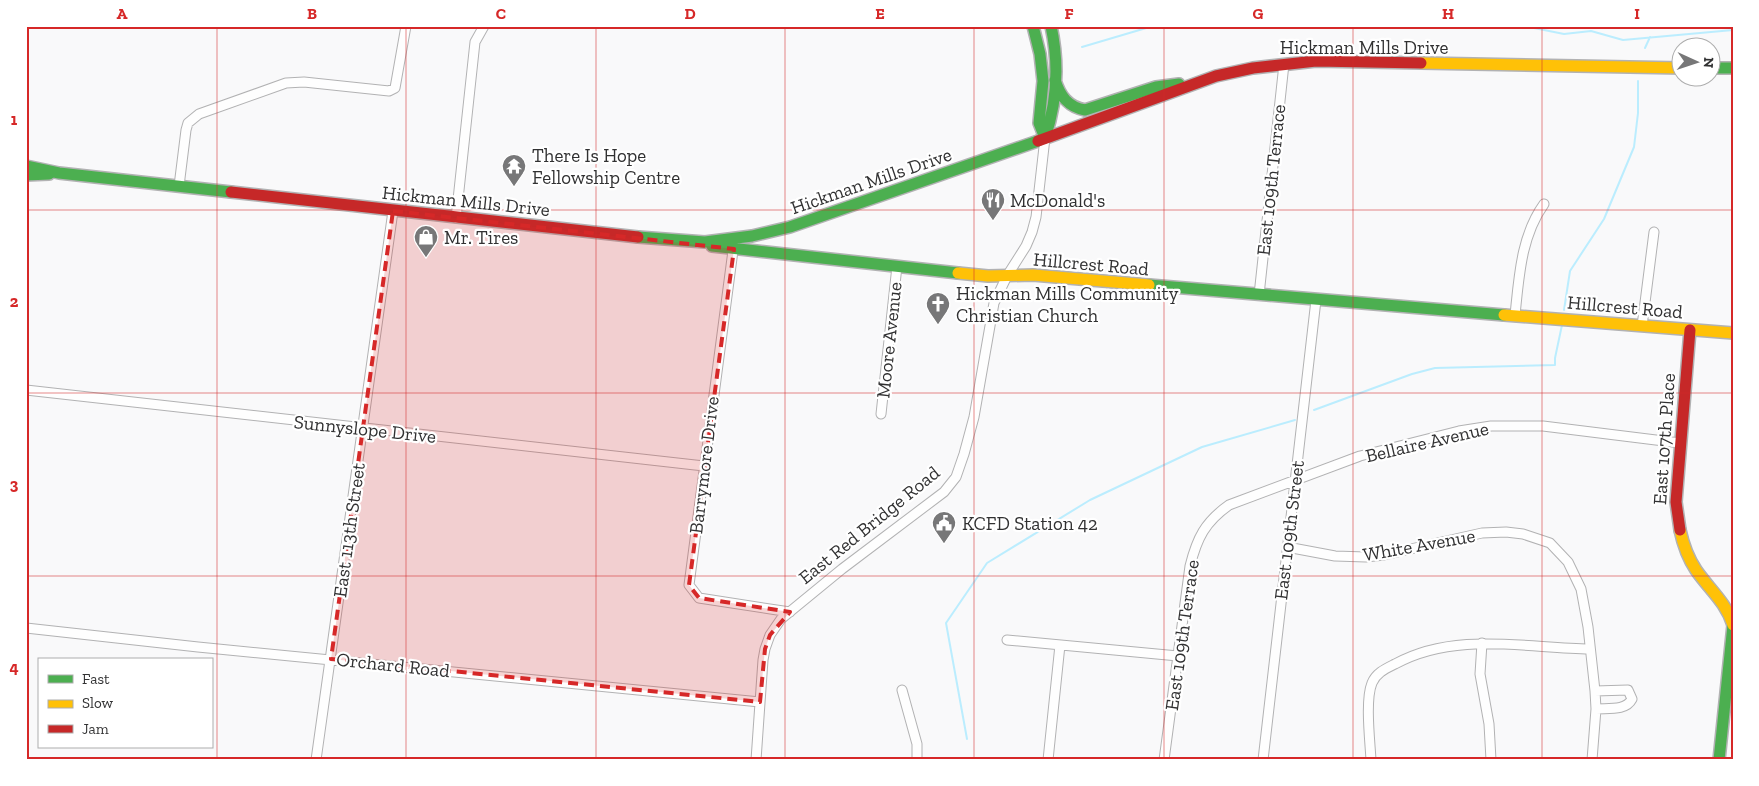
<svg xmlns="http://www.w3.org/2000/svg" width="1759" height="786" font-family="'Zilla Slab',serif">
  <rect width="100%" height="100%" fill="#f9f9fa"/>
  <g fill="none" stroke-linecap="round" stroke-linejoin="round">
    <path stroke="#bbedfe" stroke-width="2" d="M1386,26H1392
      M1444,26L1452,28L1460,26
      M1492,26L1501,28L1522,26
      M1524,26L1564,34L1591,31L1623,40L1733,30
      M1082,47L1153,26
      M1645,48L1650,37
      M1564,310L1570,271L1604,219L1634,147L1638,113V81
      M1314,410L1412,374L1435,368L1555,365V358L1562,325
      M967,739L946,623L987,563L1090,500L1202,447L1295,420"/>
    <g stroke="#b2b2b3" stroke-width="11">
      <path id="street" d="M179,186L186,130L188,123L199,114L286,83L304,82L389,91L395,88L406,26
        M456,218L475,42L484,26
        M734,243L689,585L699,598L790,612
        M1259,295L1284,64
        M1515,315C1519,277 1521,236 1544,204
        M1642,326L1654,232
        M26,390L704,466
        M881,414L897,266
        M1287,547L1335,556L1366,557L1384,555L1482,533L1506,532L1523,534L1550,543L1568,562L1581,589L1588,627L1595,691L1596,709L1592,760
        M26,628L198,647L760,702
        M1007,640L1178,656
        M1482,643L1480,674L1489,724L1491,760
        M902,690L917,744V760
        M1595,691L1628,690L1632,699C1626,711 1608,708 1596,709
        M316,760L393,211
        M756,760L763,660L765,649L770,635L781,619L842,569L944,492L956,477L964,454L974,417L994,303L1007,276L1026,246L1032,232L1036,217L1045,138
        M1048,760L1060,645
        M1164,760L1190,566C1197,538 1205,522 1229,505L1360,456L1459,431L1491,426H1543L1680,443
        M1263,760L1316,300
        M1371,760C1370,741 1365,700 1372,683C1376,673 1385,669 1395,664C1455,631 1525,648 1590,649"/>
    </g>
    <g stroke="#b2b2b3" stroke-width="14">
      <path id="fast" d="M1033,26L1040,54L1043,81L1039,123L1045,138
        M1712,68H1733
        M1055,80C1060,96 1068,107 1085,110L1156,87L1179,84
        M1045,138C1057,102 1059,63 1051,26
        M26,166L59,173L231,192
        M26,175L49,174
        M638,237L705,242L752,236L790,227L1038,141
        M712,246L958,273
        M1149,285L1504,315
        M1719,760L1733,625"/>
    </g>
    <g stroke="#b2b2b3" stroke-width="14">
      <path id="slow" d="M1421,63L1682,68
        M958,273L988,276L1033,275L1149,285
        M1504,315L1733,333
        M1680,530C1683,544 1688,558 1696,570C1709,589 1726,602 1733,625"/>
    </g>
    <g stroke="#b2b2b3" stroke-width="14">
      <path id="jam" d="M1038,141L1216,76L1253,68L1316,61L1421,63
        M231,192L638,237
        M1680,530L1676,502L1690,330"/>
    </g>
    <use href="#street" stroke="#fefefe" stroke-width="9"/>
    <use href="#fast" stroke="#4caf50" stroke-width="11"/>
    <use href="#slow" stroke="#ffc107" stroke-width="11"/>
    <use href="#jam" stroke="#c62828" stroke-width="11"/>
  </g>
  <path fill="#d62828" fill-opacity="0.2" stroke="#d62828" stroke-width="4" stroke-dasharray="10 6" stroke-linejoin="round" d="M393,211L734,249L689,585L699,598L790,612L770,635L765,649L760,702L331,659Z"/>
  <path fill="none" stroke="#d62828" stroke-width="1" stroke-opacity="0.55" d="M217,26V760M406,26V760M596,26V760M785,26V760M974,26V760M1164,26V760M1353,26V760M1542,26V760M26,210H1733M26,393H1733M26,576H1733"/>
  <defs>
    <g id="temple-pin" transform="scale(1.25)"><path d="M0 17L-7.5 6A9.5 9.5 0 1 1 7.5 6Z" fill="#777778" stroke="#fff"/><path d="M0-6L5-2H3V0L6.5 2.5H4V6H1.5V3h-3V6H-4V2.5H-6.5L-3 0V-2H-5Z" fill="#fff"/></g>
    <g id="restaurant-pin" transform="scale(1.25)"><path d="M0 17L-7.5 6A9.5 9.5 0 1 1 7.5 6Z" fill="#777778" stroke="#fff"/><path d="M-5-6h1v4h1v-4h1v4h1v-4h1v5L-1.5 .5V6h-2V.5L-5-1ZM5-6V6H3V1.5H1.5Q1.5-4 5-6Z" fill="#fff"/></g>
    <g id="shop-pin" transform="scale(1.25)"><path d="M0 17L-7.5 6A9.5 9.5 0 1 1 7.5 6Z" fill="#777778" stroke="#fff"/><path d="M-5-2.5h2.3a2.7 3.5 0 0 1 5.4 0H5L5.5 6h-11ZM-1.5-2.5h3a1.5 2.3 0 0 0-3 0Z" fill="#fff"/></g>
    <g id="church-pin" transform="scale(1.25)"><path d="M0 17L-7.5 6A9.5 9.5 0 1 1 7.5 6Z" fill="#777778" stroke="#fff"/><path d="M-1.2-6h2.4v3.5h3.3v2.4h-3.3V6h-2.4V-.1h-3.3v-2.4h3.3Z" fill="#fff"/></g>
    <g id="civic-pin" transform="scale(1.25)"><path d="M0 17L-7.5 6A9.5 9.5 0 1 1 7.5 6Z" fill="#777778" stroke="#fff"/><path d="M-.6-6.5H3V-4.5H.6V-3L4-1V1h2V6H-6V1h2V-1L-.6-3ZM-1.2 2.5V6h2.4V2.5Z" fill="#fff"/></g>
  </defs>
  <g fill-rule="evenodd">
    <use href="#temple-pin" x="514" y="166"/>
    <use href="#restaurant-pin" x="993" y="200"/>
    <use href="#shop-pin" x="426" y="237"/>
    <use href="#church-pin" x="938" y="304"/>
    <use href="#civic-pin" x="944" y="523"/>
  </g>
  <g text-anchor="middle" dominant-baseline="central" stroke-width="4.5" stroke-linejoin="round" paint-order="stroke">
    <g font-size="19" fill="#313132" stroke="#fff">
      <text x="1364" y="47">Hickman Mills Drive</text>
      <text transform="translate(1271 180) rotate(-84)">East 109th Terrace</text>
      <text transform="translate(871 181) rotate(-19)">Hickman Mills Drive</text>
      <text transform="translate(466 201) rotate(6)">Hickman Mills Drive</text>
      <text transform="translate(1091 264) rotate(5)">Hillcrest Road</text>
      <text transform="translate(1625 307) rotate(5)">Hillcrest Road</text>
      <text transform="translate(889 340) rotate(-84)">Moore Avenue</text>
      <text transform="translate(365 429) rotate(6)">Sunnyslope Drive</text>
      <text transform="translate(1664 439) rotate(-86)">East 107th Place</text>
      <text transform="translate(1427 442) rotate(-13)">Bellaire Avenue</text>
      <text transform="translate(704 465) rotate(-83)">Barrymore Drive</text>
      <text transform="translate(869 525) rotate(-39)">East Red Bridge Road</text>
      <text transform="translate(349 530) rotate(-82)">East 113th Street</text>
      <text transform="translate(1289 530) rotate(-83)">East 109th Street</text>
      <text transform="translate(1419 545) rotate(-10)">White Avenue</text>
      <text transform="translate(1182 635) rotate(-82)">East 109th Terrace</text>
      <text transform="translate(393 665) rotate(6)">Orchard Road</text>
    </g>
    <g font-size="19" fill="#313132" stroke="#fff" text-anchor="start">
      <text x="532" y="155">There Is Hope<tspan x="532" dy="22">Fellowship Centre</tspan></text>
      <text x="1010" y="200">McDonald's</text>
      <text x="444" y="237">Mr. Tires</text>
      <text x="956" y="293">Hickman Mills Community<tspan x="956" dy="22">Christian Church</tspan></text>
      <text x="962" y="523">KCFD Station 42</text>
    </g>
  </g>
  <rect width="1759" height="786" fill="none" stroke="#ffffff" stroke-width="55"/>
  <rect x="38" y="658" width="175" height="90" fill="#ffffff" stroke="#adadad"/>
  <rect x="48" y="675" width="25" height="8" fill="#4caf50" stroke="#adadad"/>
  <text x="82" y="684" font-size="15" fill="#313132">Fast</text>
  <rect x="48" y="700" width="25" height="8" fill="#ffc107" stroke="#adadad"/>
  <text x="82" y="708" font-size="15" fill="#313132">Slow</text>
  <rect x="48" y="725" width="25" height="8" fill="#c62828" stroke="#adadad"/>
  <text x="82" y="734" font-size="15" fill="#313132">Jam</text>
  <g transform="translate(1696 62) rotate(93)"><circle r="24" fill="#ffffff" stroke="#adadad"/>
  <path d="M0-4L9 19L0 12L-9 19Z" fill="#777778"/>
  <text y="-8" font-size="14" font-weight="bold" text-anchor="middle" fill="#313132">N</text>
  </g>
  <rect x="28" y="28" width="1704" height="730" fill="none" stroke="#d62828" stroke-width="2"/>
  <g font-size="16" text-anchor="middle" font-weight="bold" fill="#d62828">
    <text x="122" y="19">A</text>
    <text x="312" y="19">B</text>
    <text x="501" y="19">C</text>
    <text x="690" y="19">D</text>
    <text x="880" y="19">E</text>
    <text x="1069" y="19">F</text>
    <text x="1258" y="19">G</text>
    <text x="1448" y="19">H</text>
    <text x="1637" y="19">I</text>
    <text x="14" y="125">1</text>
    <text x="14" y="307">2</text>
    <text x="14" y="490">3</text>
    <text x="14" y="673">4</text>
  </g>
</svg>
